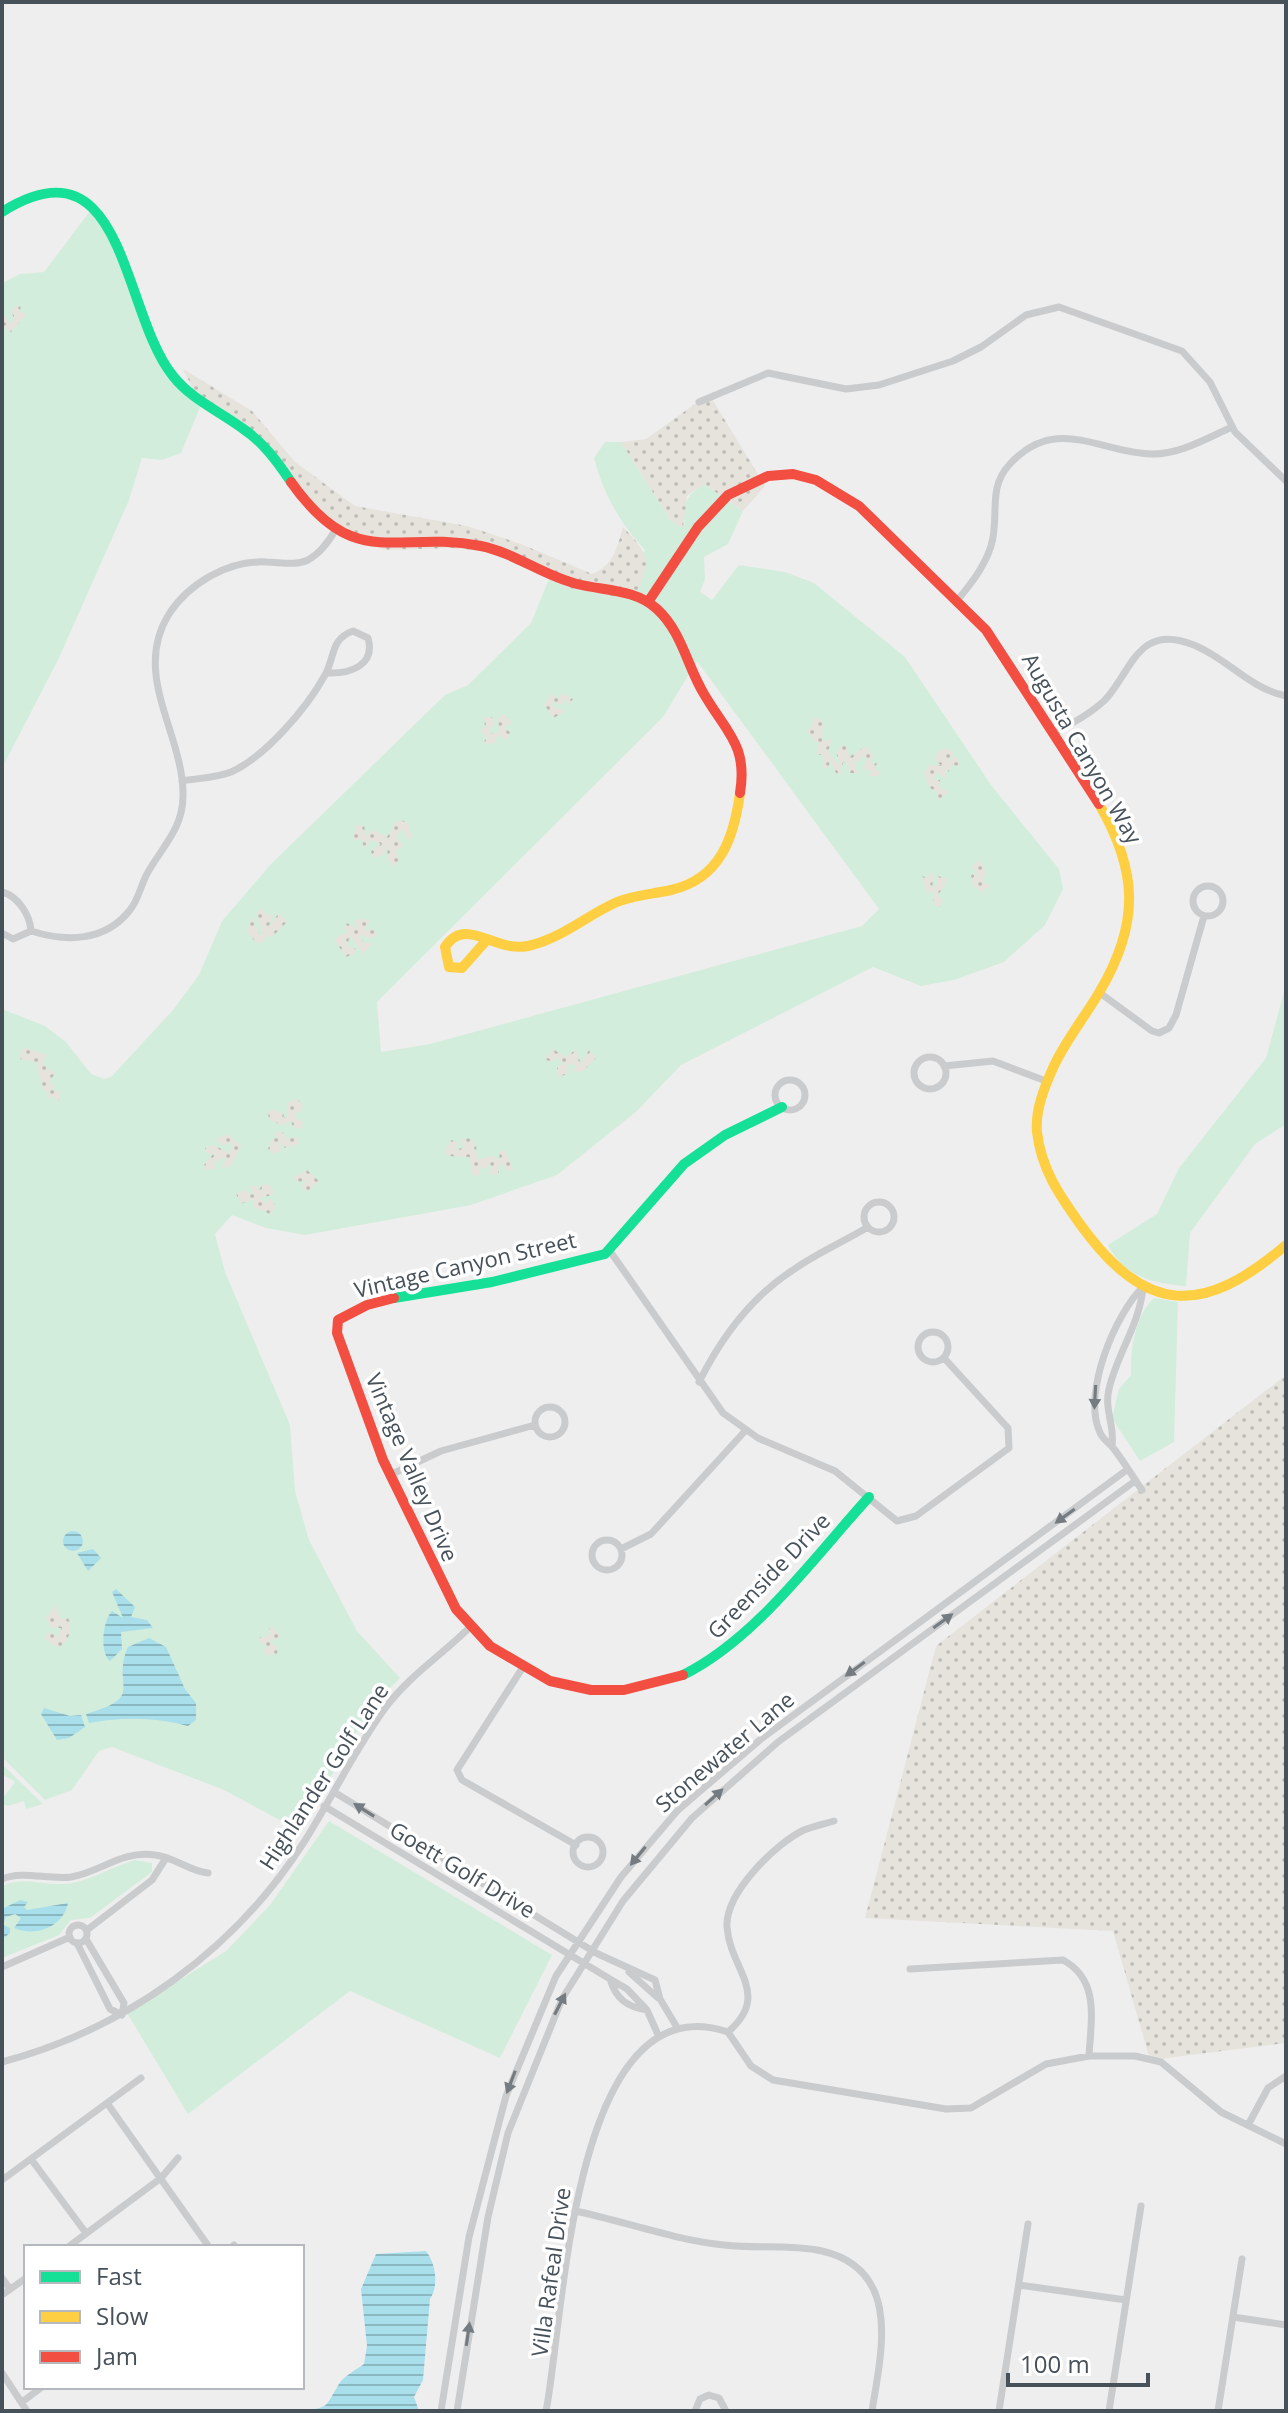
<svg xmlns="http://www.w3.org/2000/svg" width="1288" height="2413" font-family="'Open Sans',sans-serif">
  <defs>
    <pattern id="sand-dots" width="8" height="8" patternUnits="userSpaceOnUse" patternTransform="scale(2)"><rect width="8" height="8" fill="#e6e3dd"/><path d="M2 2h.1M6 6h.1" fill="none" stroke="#bcbab6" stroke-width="1.8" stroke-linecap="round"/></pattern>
    <pattern id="water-rules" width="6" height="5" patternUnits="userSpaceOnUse" patternTransform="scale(2)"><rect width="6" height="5" fill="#a8dfea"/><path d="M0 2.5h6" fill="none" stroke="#8bb7c1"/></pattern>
  </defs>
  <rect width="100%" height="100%" fill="#efeeee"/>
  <path fill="#d3eddc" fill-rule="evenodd" d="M90,211L104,226L163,372L176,387L201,405L181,453L162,460L142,458L129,500L58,660L2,768V283L20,274L44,272Z
    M605,442H621L671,521L685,525C682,503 686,496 704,484L743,511L728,544L704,557L705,579L700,592L712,600L739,565L785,572L814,583L905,657L991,785L1059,869L1063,889L1045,925L1004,962L954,980L921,986L873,967L681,1065L637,1111L557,1175L471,1205L305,1235L266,1228L232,1215L215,1234L225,1272L290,1425L295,1491L309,1540L357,1631L400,1678C356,1720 331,1779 302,1832L224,1790L112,1747L99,1751L72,1790L45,1800L2,1757V1009L45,1026L66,1042L91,1074L105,1079L112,1076L173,1010L199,975L222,921L271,864L445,695L468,685L531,623L549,579L569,588L616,595L645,550C619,522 604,495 594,458ZM697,661L879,909L862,926L430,1044L381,1052L377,1002L663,717Z
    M1286,985V1124L1255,1144L1190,1233L1186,1286C1153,1284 1124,1276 1108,1245L1157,1214L1179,1168L1266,1058Z
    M1154,1298L1178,1302L1174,1442L1140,1461L1112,1418L1119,1389L1131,1375C1130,1351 1135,1315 1154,1298Z
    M2,1764L43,1804L26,1809L24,1801L8,1806L2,1804V1799L15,1782L2,1774Z
    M329,1821L552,1955L500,2058L350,1991L188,2114L127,2013L226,1951L270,1905Z
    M135,1860L152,1863V1872L90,1918L71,1920L59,1935L2,1958V1886C23,1876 41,1885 64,1884C89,1882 111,1867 135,1860Z"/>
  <path fill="url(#sand-dots)" d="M17,305L21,307L19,312L25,313V316L10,333L2,325V312L10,323L15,320L11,312Z
    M183,369L252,411L295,462L355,506L467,526L521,544L592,574C613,566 617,548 623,527C653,558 650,561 634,600L569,588L489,552L451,548L386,550L346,538L234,423L201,405Z
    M709,394L765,486L743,511L704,484L687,496L683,528L671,521L621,442L646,439Z
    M562,693L573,699L568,705L566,698L563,704L552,703L554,707L565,711L554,718L544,705L551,694L558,699Z
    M503,713L512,723L504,727L511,733L506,740L497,735L494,744L483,743L487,737L480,730L485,728L484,717H492L495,723L489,731L491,734L499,731L498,719Z
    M820,718L823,723L822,740H832L828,751L836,763H840L836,753L841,746H847L849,757L866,746L875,758H871L872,764L877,763L875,769L881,772L878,776H868L871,771L863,768L867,759L862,756L860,761H854L858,773H849L848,761L843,763L841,775L836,773L830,761L828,768H823L824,755H817L819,742H813L814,738L806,731L812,727L813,719Z
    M946,748L954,752L949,762L956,756L960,765L951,766L949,772L945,768V779L939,772L933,779L940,780V787L949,792L938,801L936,791L930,788L924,773L929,765H941L935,761L937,752Z
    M402,820L408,823L412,837L408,840L404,830L400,831L396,838L404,846L396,851L399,860L394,866L388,861L387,846L385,854L373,858L371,851L381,844L372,840L364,848L362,839L353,840L356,825H364L366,836L373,830L387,837L396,822Z
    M980,859L986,873L983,882L993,887L985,888L983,893L973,885L971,876L973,873L979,877L972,867Z
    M930,873L934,876L932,888L937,884L938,876L948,879L938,895L943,902L939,907L934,905L933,892L929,891L927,895L922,876L928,878Z
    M260,909L268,915L274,913L268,928L279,913L287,922L273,936L266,937L263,943L255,942L247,931L252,917L259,934H263L256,913Z
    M358,919L370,920L364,931L372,928L377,935L372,938L359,935L364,943H373L363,954L350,935L347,947L355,948L356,953L346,957L334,939L348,931L344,928L347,923L357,929L355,921Z
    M26,1048L47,1055L42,1064L48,1067L45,1072L51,1069L55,1073L49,1083L53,1084V1091H61L57,1104L53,1096L47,1100L49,1094L43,1089L36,1062L20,1059L21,1050Z
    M553,1049L565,1057L576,1050L581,1064L589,1050L596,1058L583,1071L573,1072L576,1065L568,1064V1074L558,1077L557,1068L564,1062H559L558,1056L552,1062L544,1059Z
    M297,1099L303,1105L300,1113L295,1110V1117L303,1122L302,1129L293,1127L291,1121L281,1125L269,1119L268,1113L273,1109L282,1114L285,1111L283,1118L288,1116L287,1103Z
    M281,1130L287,1139L298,1137L299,1144L285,1148L280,1141L281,1151L273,1154L268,1149L272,1139L278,1137L274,1134Z
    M228,1134L241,1146L231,1166L221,1168L227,1157L214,1162L215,1169L206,1170L204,1165L214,1153L207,1154L205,1148L213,1145L230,1153L233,1143L222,1145L215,1139Z
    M468,1138L476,1143L477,1160L492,1156L499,1160L500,1152L505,1150L513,1169L507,1171L504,1164L501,1167L498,1164L499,1173L490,1175L491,1164L486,1169L480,1167L479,1176L473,1175L469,1157L448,1156L445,1151L451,1140L457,1142L456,1149L464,1148L461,1140Z
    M307,1170L319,1181L307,1192L301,1186L308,1180L298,1182L293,1178Z
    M262,1184L270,1185L273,1191L272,1195L260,1198L268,1204V1199L274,1201L275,1209L270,1214L254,1207L253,1199L241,1204L236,1194L243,1190L254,1195L249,1186H257L259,1191Z
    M1286,1375V2043L1150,2060L1113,1931L865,1918L936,1646Z
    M55,1606L61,1619L68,1618C73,1627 69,1644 58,1647L44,1639L49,1632L62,1638L59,1635L61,1628H51L46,1618Z
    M272,1626L281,1637L269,1642L278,1647L277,1654L267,1655L263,1650L268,1647L258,1641L260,1637L266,1638L267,1632L272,1635L269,1629Z"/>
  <path fill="url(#water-rules)" d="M63 1541a10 10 0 1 1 20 0a10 10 0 1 1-20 0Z
    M93,1549L101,1558L88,1571L77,1553Z
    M116,1589L135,1607L131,1617L147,1620L153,1628L121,1632L122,1649L110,1661C99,1652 103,1620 112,1611L123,1618L112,1592Z
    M149,1638L166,1647L185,1689L196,1703V1720L188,1726C155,1717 123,1717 89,1723L86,1714C148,1696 110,1687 128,1647Z
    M44,1708L70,1716L81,1715L85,1727L69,1738L57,1740L41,1714Z
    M20,1900L28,1902L24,1907L27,1910L68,1903C63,1928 34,1937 14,1928L21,1918L15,1914L6,1917L3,1925L10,1928V1933L2,1939V1909Z
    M426,2251C436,2264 439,2285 430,2299L423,2380L414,2397L419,2411H301C331,2407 324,2408 339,2384C344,2376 356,2370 364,2364L367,2346L361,2289L376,2254Z"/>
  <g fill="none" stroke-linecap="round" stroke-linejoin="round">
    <path stroke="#c9cbcd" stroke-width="7" d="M699,402L768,373L846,389L879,385L953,361L981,347L1026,315L1059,307L1182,351L1210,382L1235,432L1286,481
      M956,602C970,585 984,568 991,546C1000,518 987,489 1009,465C1055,414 1098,452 1151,454C1179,455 1207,438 1232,427
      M1053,734C1071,724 1090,714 1105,700C1132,671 1138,622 1194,645C1228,659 1249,688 1286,696
      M182,781C198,778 216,778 231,772C265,757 307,708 325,675C335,658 330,639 353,631L368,638C376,666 349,674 327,673
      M1193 901a15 15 0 1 1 30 0a15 15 0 1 1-30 0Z
      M2,892C18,896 30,915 31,931
      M31,931C66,942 105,942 130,910C139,899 141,884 148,872C163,846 183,828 183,796C184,734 131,675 169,614C189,583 229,560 266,562C280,562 295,566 308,560C321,553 329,541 336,529
      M2,933L13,939L31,931
      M1100,993L1152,1031L1159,1033L1169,1028L1176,1015L1204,916
      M914 1073a16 16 0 1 1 32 0a16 16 0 1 1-32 0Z
      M944,1066L993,1061L1046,1081
      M775 1095a15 15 0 1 1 30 0a15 15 0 1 1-30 0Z
      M864 1217a15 15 0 1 1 30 0a15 15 0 1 1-30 0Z
      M610,1251L723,1413L758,1438L835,1471L897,1521L916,1516L1009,1448L1008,1428L944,1358
      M918 1347a15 15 0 1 1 30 0a15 15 0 1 1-30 0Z
      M699,1382C721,1338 751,1297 793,1270C817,1253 843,1242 868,1227
      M535 1422a15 15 0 1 1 30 0a15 15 0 1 1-30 0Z
      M1112,1445C1115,1427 1104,1409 1109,1389C1117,1354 1140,1324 1143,1287
      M390,1475L441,1451L535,1425
      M1142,1490C1133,1477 1124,1462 1114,1449C1108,1441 1102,1440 1099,1430C1083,1392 1115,1314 1143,1287
      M592 1555a15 15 0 1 1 30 0a15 15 0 1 1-30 0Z
      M621,1549L651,1534L746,1430
      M523,1667L457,1770L462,1780L576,1845
      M334,1792L596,1953L655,1980L660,1999L678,2029
      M324,1806L610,1979C616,1999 627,2007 647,2010L659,2037
      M573 1852a15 15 0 1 1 30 0a15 15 0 1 1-30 0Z
      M2,1879C23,1870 48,1880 71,1877C101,1872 122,1850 155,1855C174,1857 189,1871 208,1873
      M69 1934a9 9 0 1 1 18 0a9 9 0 1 1-18 0Z
      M87,1930L152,1880L166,1858
      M77,1943L110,2009L122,2015L124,2003L86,1939
      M2,1967L70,1937
      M910,1969L1063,1960C1100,1980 1091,2019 1089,2056
      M629,1972L658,1998
      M610,1979L627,1989L647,2010
      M728,2032C772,1994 730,1970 727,1927C725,1893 776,1843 804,1830C813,1826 824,1824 834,1821
      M2,2062C126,2029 235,1950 304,1842C332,1798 355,1749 386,1707C409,1676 443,1654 470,1627
      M107,2103L209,2247
      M1248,2125L1268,2088L1286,2076
      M31,2159L86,2233
      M2,2180L141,2078
      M575,2211C624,2221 674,2240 724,2245C756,2249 790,2244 822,2251C903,2270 881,2353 872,2411
      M68,2247L161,2178L178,2158
      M232,2247L234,2245
      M2,2278L10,2289
      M1019,2285L1126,2300
      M2,2295L26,2278
      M1233,2317L1286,2325
      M2,2373L27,2411
      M22,2402L42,2387
      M441,2411L469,2237L506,2096L556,1976L621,1877L678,1810L761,1739L1128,1469
      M457,2411L488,2217L508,2133L562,1999L623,1901L692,1818L778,1742L1135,1481
      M546,2411C564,2322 571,1979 728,2032L751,2066L773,2080L946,2109L971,2108L1046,2064L1089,2056H1135L1161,2062L1221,2112L1286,2144
      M695,2411L700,2399L709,2395L719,2398L726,2411
      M999,2411L1028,2224
      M1109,2411L1141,2206
      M1218,2411L1242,2259"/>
    <path stroke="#16e098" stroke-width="10" d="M2,212C126,134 121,312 173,376C191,399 219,411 242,428C263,442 277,461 291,482
      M394,1298L492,1282L605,1254L684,1164L725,1135L782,1107
      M683,1675C756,1639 815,1556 869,1497"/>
    <path stroke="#ffcf43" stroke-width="10" d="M1099,804C1138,871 1140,923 1100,991C1085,1017 1065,1041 1053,1068C1044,1088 1035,1111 1037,1132C1041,1169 1060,1196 1080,1224C1146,1316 1203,1316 1286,1245
      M485,942L462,968L449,967L445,947C466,915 494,953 528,946C561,939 587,915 617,902C634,895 653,894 671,890C720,879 734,838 740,793"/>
    <path stroke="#f24e42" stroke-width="10" d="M291,482C356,574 395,529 481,546C515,553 544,576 577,584C605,591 635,589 657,609C682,632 687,666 704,694C726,732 748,745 740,793
      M648,602L698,527L728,495L768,476L793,474L816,480L859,506L986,630L1099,804
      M394,1298L367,1305L338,1320L337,1333L383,1460L456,1609L490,1646L550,1681L591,1690H624L683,1675"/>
  </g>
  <defs><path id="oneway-solid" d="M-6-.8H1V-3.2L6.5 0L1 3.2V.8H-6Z" transform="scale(2)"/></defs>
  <g fill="#747c82">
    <use href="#oneway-solid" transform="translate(1095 1397) rotate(93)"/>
    <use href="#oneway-solid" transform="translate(1065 1516) rotate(144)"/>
    <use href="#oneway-solid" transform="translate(943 1621) rotate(-36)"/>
    <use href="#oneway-solid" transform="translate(855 1669) rotate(144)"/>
    <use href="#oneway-solid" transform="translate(714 1797) rotate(-42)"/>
    <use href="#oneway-solid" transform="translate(364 1810) rotate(-148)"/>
    <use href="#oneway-solid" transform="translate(638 1856) rotate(129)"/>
    <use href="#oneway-solid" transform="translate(560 2004) rotate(-63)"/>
    <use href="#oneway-solid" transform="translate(511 2082) rotate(111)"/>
    <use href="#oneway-solid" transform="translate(468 2334) rotate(-82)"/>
  </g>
  <g text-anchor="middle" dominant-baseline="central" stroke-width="7" stroke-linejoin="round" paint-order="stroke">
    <g font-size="22" fill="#46515a" stroke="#fff">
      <text transform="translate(1083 748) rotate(60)">Augusta Canyon Way</text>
      <text transform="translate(465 1264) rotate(-13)">Vintage Canyon Street</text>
      <text transform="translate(413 1467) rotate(67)">Vintage Valley Drive</text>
      <text transform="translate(768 1575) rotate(-46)">Greenside Drive</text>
      <text transform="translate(724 1751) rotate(-40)">Stonewater Lane</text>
      <text transform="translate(323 1776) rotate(-57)">Highlander Golf Lane</text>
      <text transform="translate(463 1869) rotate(31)">Goett Golf Drive</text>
      <text transform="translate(550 2272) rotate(-82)">Villa Rafeal Drive</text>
    </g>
  </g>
  <rect width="1288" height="2413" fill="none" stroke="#46515a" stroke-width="8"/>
  <rect x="24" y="2245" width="280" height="144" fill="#ffffff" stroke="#b5b9bd" stroke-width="2"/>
  <rect x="40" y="2271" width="40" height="12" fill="#16e098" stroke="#b5b9bd" stroke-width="2"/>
  <text x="96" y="2285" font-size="24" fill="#46515a">Fast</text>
  <rect x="40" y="2311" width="40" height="12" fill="#ffcf43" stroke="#b5b9bd" stroke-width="2"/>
  <text x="96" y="2325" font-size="24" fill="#46515a">Slow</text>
  <rect x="40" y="2351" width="40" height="12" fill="#f24e42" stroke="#b5b9bd" stroke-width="2"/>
  <text x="96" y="2365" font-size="24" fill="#46515a">Jam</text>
  <path d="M1008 2373v12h140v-12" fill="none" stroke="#46515a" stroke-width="4"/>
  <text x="1020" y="2373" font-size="24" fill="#46515a" stroke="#ffffff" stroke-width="6" paint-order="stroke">100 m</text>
</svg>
